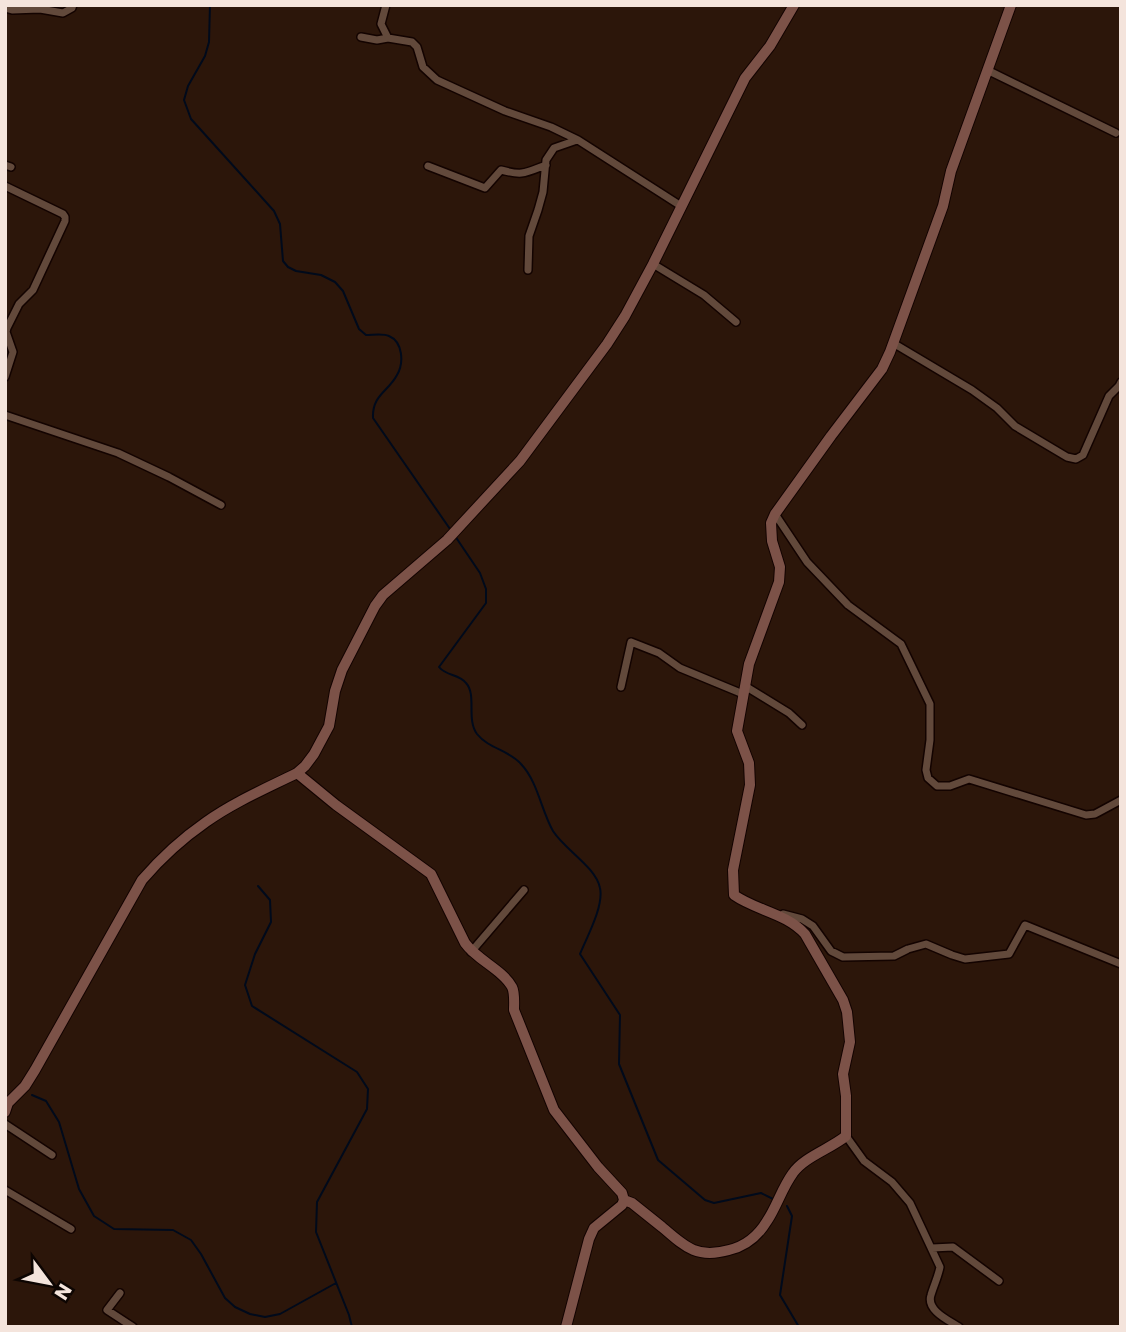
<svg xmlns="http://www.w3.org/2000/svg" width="1126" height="1332" font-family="Poppins,sans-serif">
  <rect width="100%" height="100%" fill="#2c160a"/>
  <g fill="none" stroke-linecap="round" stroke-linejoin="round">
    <path stroke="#000a1b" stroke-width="2" d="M210,5L209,42L205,56L188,86L184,100L191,119L274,211L280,224L283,261L288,267L296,271L321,275L335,282L343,291L359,329L366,335C373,335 383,333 389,336C403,342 404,363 397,375C388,392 372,395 373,418L450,529
      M455,536L480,573L486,589V603L439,667C446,676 459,674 466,683C477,695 466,719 477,734C489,749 509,750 521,764C538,782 541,810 553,831C565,850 596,867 600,888C604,906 587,937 580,954L620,1015L619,1064L658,1160L705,1200L714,1203L761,1193L773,1199
      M258,886L270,900L271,922L255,954L245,985L252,1006L357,1072L368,1089L367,1109L317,1202L316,1232L349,1315L352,1327
      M32,1095L46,1101L59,1122L79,1189L94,1216L114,1229L173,1230L191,1240L201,1254L225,1298L235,1307L250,1314L265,1317L280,1314L336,1283
      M787,1206L792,1216L780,1295L799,1327"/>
    <g stroke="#130300" stroke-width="10">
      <path id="street" d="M386,5L381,24L388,38
        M5,8L12,10L40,9L63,13L72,8L73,5
        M361,37L377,40L388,38L412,42L417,47L423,67L437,80L505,111L551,127L578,140L681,206
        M987,70L1116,133
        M5,165L11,167
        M428,166L485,188L501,170C523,176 525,173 546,165
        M5,186L63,214L65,217V221L33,290L19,304L7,328L6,332L13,352L5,377
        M653,264L704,295L736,322
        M528,270L529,236L538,210L543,192L546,160L554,148L577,140
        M893,343L972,390L997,408L1015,426L1067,457L1076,459L1083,455L1109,396L1119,386L1121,382
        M5,415L118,453L169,477L221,505
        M775,514L807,562L848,605L901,644L930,704V740L926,770L928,778L937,786H950L969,779L1086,815L1095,814L1121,800
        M745,686L789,713L802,725
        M621,687L631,642L659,653L680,668L743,694
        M783,914L802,919L813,926L831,951L843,957L894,956L908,949L926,944L952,955L965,959L1009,954L1025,925L1121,964
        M471,952L524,890
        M5,1124L52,1155
        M846,1136L864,1161L892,1182L910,1203L940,1267C938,1277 934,1285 931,1295C926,1310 948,1320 959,1327
        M5,1190L71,1229
        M932,1248L953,1247L999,1281
        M120,1293L107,1310L133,1327"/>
    </g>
    <g stroke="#130300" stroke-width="12">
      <path id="secondary" d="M297,773L336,805L431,874L465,943C477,960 503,970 512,987C515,993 514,1003 514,1010L554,1110L598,1167L622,1193L624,1200L622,1205L594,1228L589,1239L566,1327
        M5,1112L8,1103L25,1086L35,1070L142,880C160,859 183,838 206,822C234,802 267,788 297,773L305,766L314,754L329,726L335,691L342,670L375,606L383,595L447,540L520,461L607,344L625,316L653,264L745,78L770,46L794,5
        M624,1200L632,1203C642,1211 652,1219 662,1227C685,1247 697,1259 729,1250C746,1246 758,1236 767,1221C777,1206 782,1188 793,1173C804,1157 830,1149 846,1136V1096L843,1074L850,1042L847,1012L843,1000L805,934C786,913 757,911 734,895L733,870L750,785L749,763L737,731L749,664L779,582L780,567L772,541L771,523L775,514L831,436L882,369L890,352L943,206L951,171L1011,5"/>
    </g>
    <use href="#street" stroke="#62493b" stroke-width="7"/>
    <use href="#secondary" stroke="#7c5248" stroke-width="10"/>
  </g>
  <rect width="1126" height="1332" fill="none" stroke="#f4e4dc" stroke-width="14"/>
  <g transform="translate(49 1283) rotate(122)" stroke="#0d0502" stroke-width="5" paint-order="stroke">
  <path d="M0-5L12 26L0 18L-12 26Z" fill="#f4e4dc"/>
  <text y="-10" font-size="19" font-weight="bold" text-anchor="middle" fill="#f4e4dc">N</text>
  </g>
</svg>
